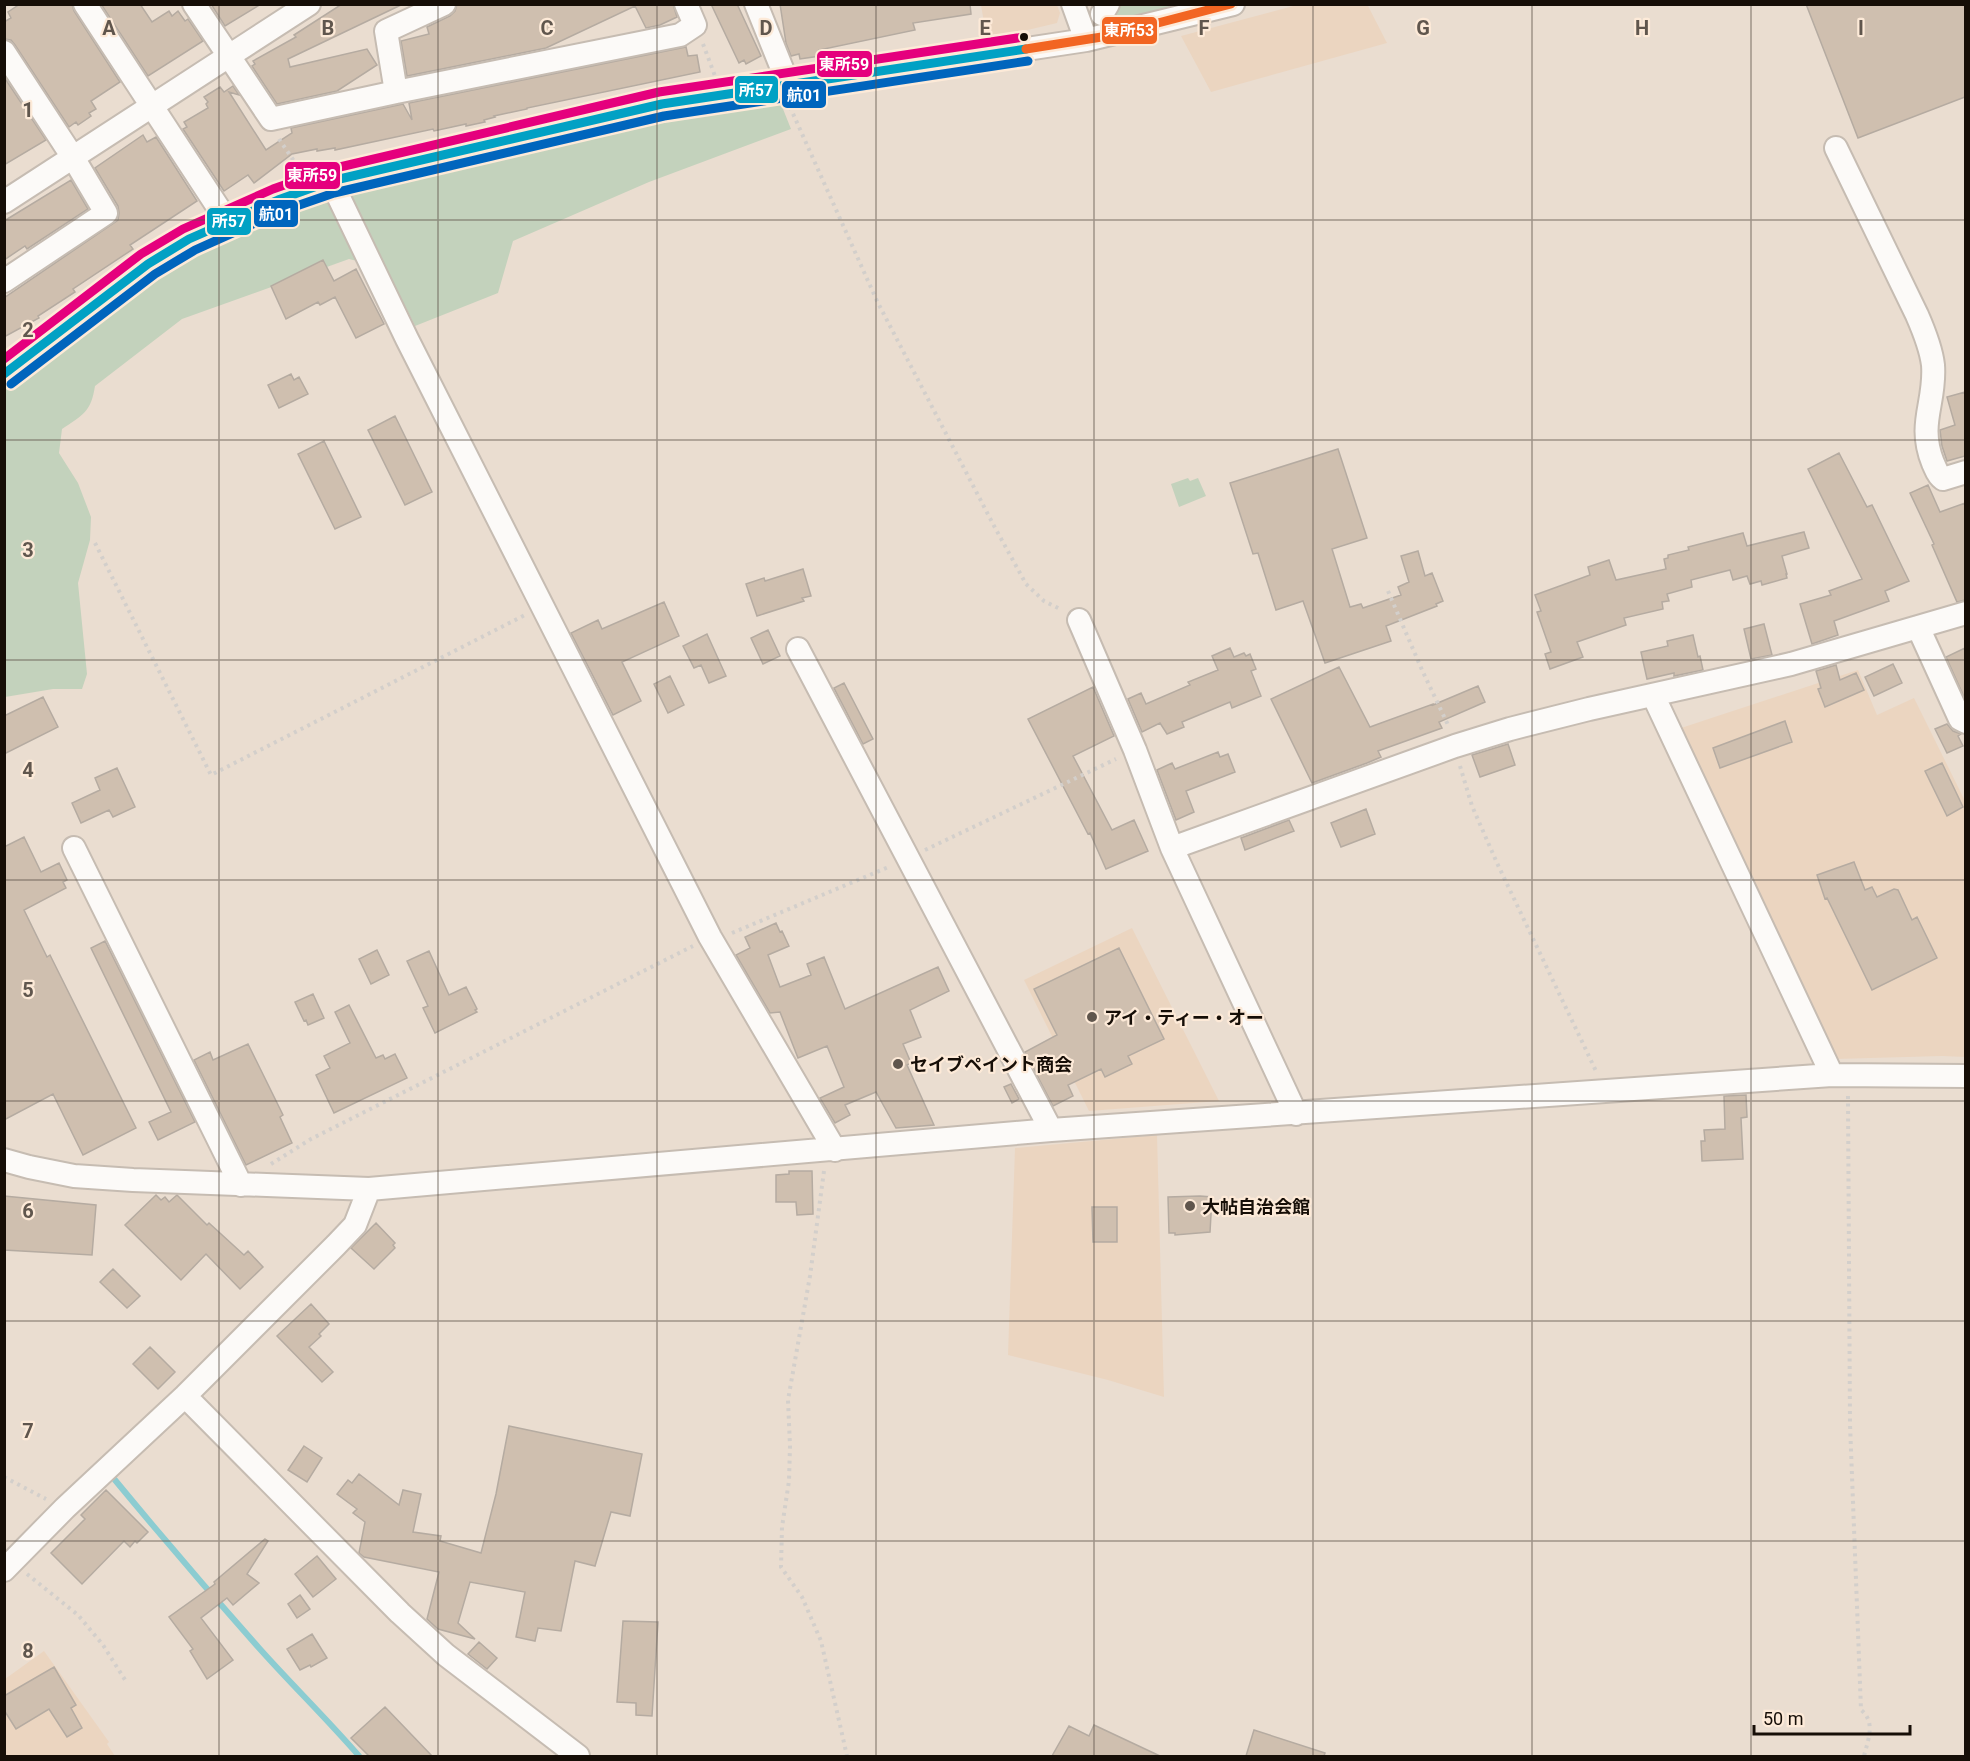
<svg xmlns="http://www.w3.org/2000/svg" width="1970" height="1761" font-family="Roboto,'Noto Sans JP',sans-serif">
  <rect width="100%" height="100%" fill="#eaddd0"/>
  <path fill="#ebd5c0" d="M1367,4L1387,43L1211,92L1181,36L1297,5Z
    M981,5H1057L1060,13L1057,23L1011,34H986Z
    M1858,670L1877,715L1914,698L1965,801V1057L1942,1056L1835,1059L1678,729Z
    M1132,928L1219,1101L1089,1111L1024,980Z
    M1157,1135L1164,1397L1108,1380L1008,1355L1015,1148Z
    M44,1651L109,1742L107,1744L115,1756H5V1679Z"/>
  <path fill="#c3d2bc" d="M1094,5H1185L1113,21L1095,9Z
    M741,104H781L791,129L649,182L513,241L498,293L415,326L386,268L349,259L182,319L95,386C91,412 83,415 62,429L59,453L78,483L91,517L90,540L78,583L87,674L82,689H53L5,697V389L24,372L194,252L321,203L446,168L665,117Z
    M1188,478L1190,481L1198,478L1206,496L1179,507L1171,484Z"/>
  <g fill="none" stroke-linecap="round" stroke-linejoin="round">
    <path stroke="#8cccd1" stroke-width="6" d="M115,1480C162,1537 210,1593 259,1648C292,1685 327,1719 359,1756"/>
  </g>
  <path fill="#cfbfaf" stroke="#b5aba1" stroke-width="1.5" d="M20,4H72L74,11L120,82L91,101L96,109L89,113L91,116L78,125L76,122L69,127L15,45L11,40L4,39V22L11,18L8,12Z
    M101,4H140L152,22L169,11L172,16L178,11L185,21L188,19L203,41L148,76Z
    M211,4H261L225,26Z
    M342,4H403L288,59L290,67L367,49L377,65L337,91L277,104L252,66L255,64L253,61L296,37L294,35Z
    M457,4H673L677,17L660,25L646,28L635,6L546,48L407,76L401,41L429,34L427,27L450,16L455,11Z
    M711,4H737L761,56L746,64L744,60L739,63Z
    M780,4H970L971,14L913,23L915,30L819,50L820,56L800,59L799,54L791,56L786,43Z
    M1806,4H1965V97L1858,138Z
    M686,47L688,56L697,55L700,72L527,108V109L494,116L495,117L484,120L485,122L466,126V124L434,131L433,129L335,150V148L317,151V149L292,154L254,183L248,175L224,191L183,129L187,127L184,122L208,108L206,104L208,102L204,97L220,87L224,92L233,86L239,95L229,92L266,150L292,133L291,128L403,104L412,120L409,103Z
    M4,77L46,140L4,165Z
    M143,135L147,142L156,137L197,201L130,245L133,249L73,289L75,292L38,316L39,318L4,337V298L118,220L119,213L118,206L95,168Z
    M71,180L88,209L27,249L25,246L4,260V221Z
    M323,260L334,281L356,269L384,324L356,338L335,297L320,305L318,302L286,319L271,286Z
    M291,374L294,380L299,377L308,394L279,408L268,385Z
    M1965,392V456L1947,461L1942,446L1940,430L1955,425L1947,397Z
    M395,416L432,492L405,505L368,430Z
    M324,441L361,517L335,529L298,454Z
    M1338,449L1367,538L1332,549L1350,607L1361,604L1363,608L1401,595L1398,587L1409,582L1401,556L1418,551L1425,576L1432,573L1443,601L1436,604L1437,606L1386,626L1391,641L1325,663L1303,601L1276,610L1258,553L1253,554L1230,483Z
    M1839,453L1867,507L1872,505L1909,581L1885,591L1889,601L1834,621L1838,635L1812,644L1800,604L1831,595L1829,591L1862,579L1808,469Z
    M1928,485L1940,512L1965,503V600L1957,602L1932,545L1934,544L1910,493Z
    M1804,532L1809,548L1782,556L1787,574H1786L1787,578L1762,585L1761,581L1750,584L1747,576L1733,580L1730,570L1691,580L1692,587L1667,594L1669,601L1662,602L1663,609L1624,618L1626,625L1577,642L1583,657L1550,669L1545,654L1551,652L1537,612L1541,611L1535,595L1590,575L1588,567L1609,560L1616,580L1666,569L1664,559L1668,558V555L1689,550L1688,547L1743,533L1747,546Z
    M803,569L811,596L802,598L804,601L757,616L746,584L764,578L765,581Z
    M664,602L679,636L622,662L641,701L613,715L571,633L598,620L602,629Z
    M1764,624L1772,655L1751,659L1744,629Z
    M768,630L780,656L763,664L751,638Z
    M707,634L726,676L709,683L701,665L694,668L683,646Z
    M1693,635L1698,657L1700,656L1703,670L1674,676V673L1647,679L1641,652L1668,646L1667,641Z
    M1230,648L1234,657L1244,653L1246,656L1250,654L1256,669L1251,671L1261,696L1232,708L1230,702L1182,722L1184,727L1167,734L1160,723L1142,732L1128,699L1141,693L1146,704L1190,685L1188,682L1218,670L1212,656Z
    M1965,648V699L1946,657Z
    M1893,664L1902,683L1874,696L1865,677Z
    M1836,665L1840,680L1856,673L1864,690L1825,707L1818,689L1821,688L1816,671Z
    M1339,667L1370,727L1433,704V705L1478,686L1485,702L1439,722L1442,728L1378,751L1381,757L1367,763L1312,783L1271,699Z
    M670,676L684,705L668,713L654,684Z
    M844,683L873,739L863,744L834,688Z
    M1093,687L1114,736L1073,756L1112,830L1134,820L1148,851L1106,869L1090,833L1088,834L1028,719Z
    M43,697L58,727L4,754V716Z
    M1785,721L1792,742L1720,768L1713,748Z
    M1947,724L1953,731L1961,734L1958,736L1963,746L1947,753L1935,729Z
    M1508,744L1515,765L1480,777L1472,755Z
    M1218,752L1220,757L1228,754L1235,772L1186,791L1194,812L1176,820L1157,770L1172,763L1175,769Z
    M1942,763L1963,807L1947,816L1925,771Z
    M117,768L135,807L113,817L109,810L81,823L72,803L100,790L95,778Z
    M1366,809L1375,834L1341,847L1331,823Z
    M1289,820L1294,831L1245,850L1241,838Z
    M24,837L41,872L59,863L67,880L63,882L66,888L24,910L47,957L50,955L136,1128L83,1155L53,1094L4,1120V847Z
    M1854,862L1865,890L1872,887L1877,897L1894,889L1898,890L1912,920L1917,917L1937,958L1872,990L1827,898L1825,899L1817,875Z
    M776,923L780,932L782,931L789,946L768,955L780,987L811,975L807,964L824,957L845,1009L938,967L949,991L910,1010L921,1037L903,1044L911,1063L907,1065L934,1125L896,1128L876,1092L845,1105L850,1115L835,1123L820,1098L844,1087L827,1046L798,1058L780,1012L770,1013L736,955L750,948L745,937Z
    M105,941L195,1122L158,1140L149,1122L171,1112L91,948Z
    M1119,948L1164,1039L1128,1056L1132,1064L1105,1077L1101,1069L1068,1085L1073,1096L1053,1106L1025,1052L1057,1035L1034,989Z
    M377,950L389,975L371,984L359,959Z
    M429,951L449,995L466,987L477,1009L475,1010L477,1012L435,1033L423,1008L428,1006L407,961Z
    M313,994L324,1018L308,1025L306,1020L304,1021L295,1002Z
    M349,1005L376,1058L383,1055L385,1059L395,1054L407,1078L334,1113L316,1075L330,1068L324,1056L350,1043L335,1012Z
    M248,1044L283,1115L280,1117L292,1143L246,1165L194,1060L210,1052L213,1060Z
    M1011,1084L1019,1099L1012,1103L1004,1087Z
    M1746,1095L1747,1117L1741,1118L1743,1159L1702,1161L1701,1141H1705L1704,1130L1725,1129L1724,1096Z
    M789,1171H812L813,1214L797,1215L796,1202H776V1175L789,1174Z
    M156,1195L161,1200L165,1197L169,1202L177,1195L207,1225L209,1223L244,1255L248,1251L263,1267L240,1289L206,1254L181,1280L125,1225Z
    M4,1196L96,1205L92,1255L4,1250Z
    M1200,1196L1212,1197L1210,1232L1175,1235V1233H1169L1168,1197Z
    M1092,1207H1117V1242H1093Z
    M376,1223L395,1243L393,1245L395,1248L374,1269L351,1248Z
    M113,1269L140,1296L127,1308L100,1282Z
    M311,1304L329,1324L319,1334L321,1336L309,1347L333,1372L322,1382L277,1336Z
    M150,1347L175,1372L158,1389L133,1364Z
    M509,1426L642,1454L630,1516L611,1512L595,1566L575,1561L561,1631L538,1628L535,1641L516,1637L525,1592L470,1582L458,1623L475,1639L438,1629L427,1619L439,1572L364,1557L359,1553L365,1522L353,1513L357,1509L337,1494L348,1480L352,1483L359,1474L399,1505L403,1490L421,1494L413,1532L441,1536L440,1541L481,1553L496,1494Z
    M304,1446L322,1458L307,1482L288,1470Z
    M106,1490L148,1532L137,1543L135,1541L130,1547L124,1541L82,1584L51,1553L85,1519L81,1515Z
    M265,1539L268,1541L247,1574L259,1583L233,1605L227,1598L201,1618L233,1660L207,1679L190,1651L193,1649L169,1617L215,1584L214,1582Z
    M317,1556L336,1579L313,1597L295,1574Z
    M300,1595L310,1609L297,1618L288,1604Z
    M623,1621L658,1622L652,1716L636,1715V1703L617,1702Z
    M312,1634L327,1658L311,1667L310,1665L300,1670L287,1649Z
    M479,1642L497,1658L487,1669L468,1654Z
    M54,1667L76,1705L71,1708L82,1728L67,1737L49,1709L16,1729L4,1710V1696Z
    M385,1707L432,1756H369L351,1738Z
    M1094,1725L1160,1756H1052L1069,1726L1089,1736Z
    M1254,1730L1325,1753L1324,1756H1246Z"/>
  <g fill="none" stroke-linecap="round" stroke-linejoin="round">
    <g stroke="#c6bcb2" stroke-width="26">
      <path id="minor" d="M85,4L227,221
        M194,4L271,119L396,92L680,35L695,25L686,4
        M756,4L789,86
        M1073,4L1086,40
        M1102,14L1108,4
        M4,52L74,159L106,213L4,281
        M396,92L386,31L444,4
        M1836,148L1917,315C1924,331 1931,348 1933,365C1936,403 1917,423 1933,463C1936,469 1937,475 1943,479L1966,472
        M331,181L407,339L710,937L835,1150
        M4,202L309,4
        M4,374L148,264L189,239L278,200L331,181L480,145L662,104L1086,40L1233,4
        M1079,620L1135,750L1172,848L1296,1114
        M1918,627L1960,719L1966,722
        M798,649L1051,1130
        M1653,695L1832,1075
        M74,848L241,1185
        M1172,848L1455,746L1510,729L1589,709L1791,664L1966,613
        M4,1160L29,1167L74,1176L133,1180L369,1189L1051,1130L1832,1075L1966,1076
        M185,1396L400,1613L446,1655L578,1756
        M4,1570L65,1508L185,1396L336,1245L355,1225L369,1189"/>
    </g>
    <path stroke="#d3cfcb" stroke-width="4" stroke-dasharray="3 4.5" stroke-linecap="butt" d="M703,44L715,76
      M790,107L877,301L993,524L1026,584L1044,601L1062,610
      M279,139L300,170
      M95,543L211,775L525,615
      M1388,591L1422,670L1449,727
      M1460,766L1472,806L1497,863L1596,1071
      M925,850L1116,759
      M732,933L891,866
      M1848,1096L1850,1424L1861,1710C1876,1722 1868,1740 1864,1756
      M271,1164L311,1139L693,946
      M824,1171L810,1276L788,1400L790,1446L789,1481L782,1527L781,1567L802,1597L821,1641L847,1756
      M4,1477L46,1499
      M27,1574L78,1615L103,1645L127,1683"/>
    <use href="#minor" stroke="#fcfaf8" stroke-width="22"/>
    <g stroke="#fdead8" stroke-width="14">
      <path id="bus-1" d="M4,374L148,264L189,239L278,200L331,181L662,104L1026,49"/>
    </g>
    <g stroke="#fdead8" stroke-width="14">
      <path id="bus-2" d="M11,384L155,274L195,250L282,211L334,193L664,116L1028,61"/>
    </g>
    <g stroke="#fdead8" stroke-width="14">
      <path id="bus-3" d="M4,359L141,254L183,229L273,189L327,170L659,92L1024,37"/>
    </g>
    <g stroke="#fdead8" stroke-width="14">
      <path id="bus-4" d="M1026,49L1108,36L1231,4"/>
    </g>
    <use href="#bus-1" stroke="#01a1c4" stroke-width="9"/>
    <use href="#bus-2" stroke="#0065bd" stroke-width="9"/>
    <use href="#bus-3" stroke="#e5007d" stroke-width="9"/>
    <use href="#bus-4" stroke="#f26522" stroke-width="9"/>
  </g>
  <path fill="none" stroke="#60564d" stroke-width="1.5" stroke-opacity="0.55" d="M219,4V1756M438,4V1756M657,4V1756M876,4V1756M1094,4V1756M1313,4V1756M1532,4V1756M1751,4V1756M4,220H1966M4,440H1966M4,660H1966M4,880H1966M4,1101H1966M4,1321H1966M4,1541H1966"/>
  <circle fill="#160e07" stroke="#fdead8" stroke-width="2" cx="1024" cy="37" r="5"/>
  <g fill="#60564d" stroke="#fdead8" stroke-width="2">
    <circle cx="1092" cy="1017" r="6"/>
    <circle cx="898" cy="1064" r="6"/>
    <circle cx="1190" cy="1206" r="6"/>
  </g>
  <g text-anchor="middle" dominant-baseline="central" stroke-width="4.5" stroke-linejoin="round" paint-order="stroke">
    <g font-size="18" font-weight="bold" fill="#160e07" stroke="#fdead8" text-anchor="start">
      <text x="1104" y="1017">アイ・ティー・オー</text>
      <text x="910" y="1064">セイブペイント商会</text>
      <text x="1202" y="1206">大帖自治会館</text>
    </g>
  </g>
  <g font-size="20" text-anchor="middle" font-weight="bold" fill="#60564d" stroke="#fdead8" stroke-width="4.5" stroke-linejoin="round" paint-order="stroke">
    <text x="109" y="35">A</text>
    <text x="328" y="35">B</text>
    <text x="547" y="35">C</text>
    <text x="766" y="35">D</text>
    <text x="985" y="35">E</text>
    <text x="1204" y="35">F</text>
    <text x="1423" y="35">G</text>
    <text x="1642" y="35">H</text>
    <text x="1861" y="35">I</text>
    <text x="28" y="117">1</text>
    <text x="28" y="337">2</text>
    <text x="28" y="557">3</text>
    <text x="28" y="777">4</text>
    <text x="28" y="997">5</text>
    <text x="28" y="1218">6</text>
    <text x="28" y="1438">7</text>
    <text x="28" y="1658">8</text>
  </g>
  <g stroke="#fdead8" stroke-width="2">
    <rect x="1101" y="16" width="57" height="29" rx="6" fill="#f26522"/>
    <rect x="816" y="50" width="57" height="28" rx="6" fill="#e5007d"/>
    <rect x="734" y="75" width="45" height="29" rx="6" fill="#01a1c4"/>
    <rect x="781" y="80" width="46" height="29" rx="6" fill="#0065bd"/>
    <rect x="284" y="161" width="57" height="29" rx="6" fill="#e5007d"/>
    <rect x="253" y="199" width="46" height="29" rx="6" fill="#0065bd"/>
    <rect x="206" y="207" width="46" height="29" rx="6" fill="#01a1c4"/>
  </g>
  <g font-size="16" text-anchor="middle" font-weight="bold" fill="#fff">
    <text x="1129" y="36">東所53</text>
    <text x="844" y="70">東所59</text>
    <text x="756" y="96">所57</text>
    <text x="804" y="101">航01</text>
    <text x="312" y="181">東所59</text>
    <text x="276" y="220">航01</text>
    <text x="229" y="227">所57</text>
  </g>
  <rect width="1970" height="1761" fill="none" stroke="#160e07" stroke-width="12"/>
  <path d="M1754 1725v9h156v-9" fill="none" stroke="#160e07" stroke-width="3"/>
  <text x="1763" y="1725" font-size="18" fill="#160e07" stroke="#fdead8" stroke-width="4.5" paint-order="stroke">50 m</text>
</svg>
